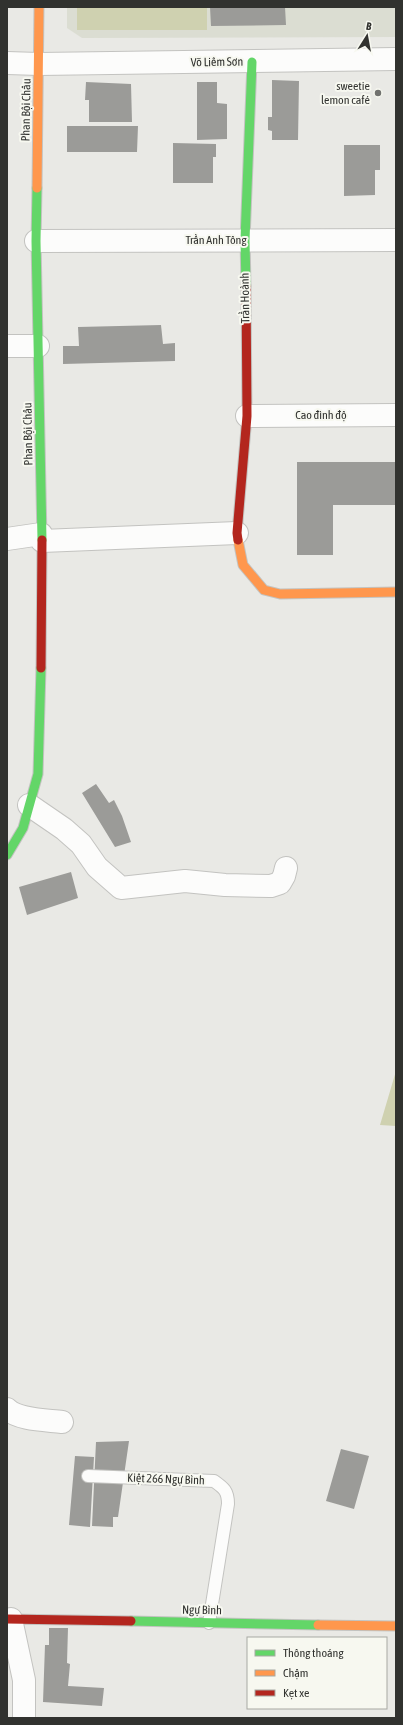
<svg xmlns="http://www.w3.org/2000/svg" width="403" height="1725" font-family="'Asap Condensed',sans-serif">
  <rect width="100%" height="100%" fill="#e9e9e5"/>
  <path fill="#dbddd2" d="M67,7H396V37L82,38L67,28Z"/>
  <path fill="#cfd1b0" d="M77,7H207V30H77Z
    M396,1071V1126L380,1125Z"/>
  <path fill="#9b9b98" d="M210,7H285L286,25L211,26Z
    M272,80L299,81L298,140H272V131L268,130V117H272Z
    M86,82L131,84L132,122H89V100H85Z
    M197,82H217V103L227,104V139L197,140Z
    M67,126H138L137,152H67Z
    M173,143L216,144V157H213V183H173Z
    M344,145H380V170H375V195L344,196Z
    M161,325L163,344L175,343V361L63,364V346H79L78,327Z
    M297,462H396V505H333V555H297Z
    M96,784L109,803L114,800L122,816L131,842L115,847L82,793Z
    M71,872L78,898L27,915L19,887Z
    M129,1441L118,1517H113V1527L92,1526L96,1442Z
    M341,1449L369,1456L354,1509L326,1501Z
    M75,1456L94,1457L90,1527L69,1525Z
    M49,1628H68L67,1663L70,1664L68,1686L104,1688L102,1706L43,1702L45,1645H49Z"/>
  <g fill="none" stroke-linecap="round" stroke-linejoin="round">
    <g stroke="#c3c3c0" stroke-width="14">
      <path id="lane" d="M88,1476L214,1481C224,1488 228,1491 228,1504L209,1623"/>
    </g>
    <g stroke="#c3c3c0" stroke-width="24">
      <path id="street" d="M7,63L39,64L396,59
        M36,241L396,240
        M7,346H38
        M247,416L396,415
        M7,539L41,534
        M42,541L237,533
        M29,805L64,829L81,844L97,867L121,888L185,881L225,885L271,886L280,883L284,876L286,868
        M7,1409C18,1420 46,1420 62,1422
        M11,1619L24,1680V1718"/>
    </g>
    <g stroke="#c3c3c0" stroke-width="11">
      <path id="fast" d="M37,188L36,241L42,540
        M246,286L245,240L252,62
        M7,855L23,828L38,774L41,668
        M131,1621L318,1625"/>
    </g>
    <g stroke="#c3c3c0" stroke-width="11">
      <path id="slow" d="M37,188L39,7
        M238,540L243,565L264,590L280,594L396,592
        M318,1625L396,1626"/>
    </g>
    <g stroke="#c3c3c0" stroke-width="11">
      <path id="jam" d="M238,540L237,533L247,416L246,286
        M41,668L42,540
        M7,1619L131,1621"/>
    </g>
    <use href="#lane" stroke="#fcfcfb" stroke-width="12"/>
    <use href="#street" stroke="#fcfcfb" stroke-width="22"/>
    <use href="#fast" stroke="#63d668" stroke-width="9"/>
    <use href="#slow" stroke="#ff974d" stroke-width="9"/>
    <use href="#jam" stroke="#b3261e" stroke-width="9"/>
  </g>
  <circle fill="#71726f" stroke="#f7f8f0" stroke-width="1.5" cx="378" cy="93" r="4"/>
  <g text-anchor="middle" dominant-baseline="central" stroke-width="4" stroke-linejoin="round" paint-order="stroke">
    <g font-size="12" fill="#31322f" stroke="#f7f8f0">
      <text transform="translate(217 62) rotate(-1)">Võ Liêm Sơn</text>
      <text transform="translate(26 110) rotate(-89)">Phan Bội Châu</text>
      <text x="216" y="240">Trần Anh Tông</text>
      <text transform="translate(245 298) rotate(-91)">Trần Hoành</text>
      <text x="321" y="415">Cao đình độ</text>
      <text transform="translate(28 434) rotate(-91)">Phan Bội Châu</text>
      <text transform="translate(166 1479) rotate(2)">Kiệt 266 Ngự Bình</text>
      <text transform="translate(202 1610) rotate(1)">Ngự Bình</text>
    </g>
    <g font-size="12" fill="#31322f" stroke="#f7f8f0" text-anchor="end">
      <text x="370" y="86">sweetie<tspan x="370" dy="14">lemon café</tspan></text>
    </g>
  </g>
  <rect width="403" height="1725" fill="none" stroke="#31322f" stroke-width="16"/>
  <rect x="247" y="1637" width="140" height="72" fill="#f7f8f0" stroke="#a8a9a3"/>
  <rect x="255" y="1650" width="20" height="6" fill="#63d668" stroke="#a8a9a3"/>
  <text x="283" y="1657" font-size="12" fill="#31322f">Thông thoáng</text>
  <rect x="255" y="1670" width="20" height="6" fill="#ff974d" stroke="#a8a9a3"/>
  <text x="283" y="1677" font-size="12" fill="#31322f">Chậm</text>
  <rect x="255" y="1690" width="20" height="6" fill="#b3261e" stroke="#a8a9a3"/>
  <text x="283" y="1697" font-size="12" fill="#31322f">Kẹt xe</text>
  <g transform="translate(367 36) rotate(11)" stroke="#f7f8f0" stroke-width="3" paint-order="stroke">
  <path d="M0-3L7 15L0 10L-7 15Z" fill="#31322f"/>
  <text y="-6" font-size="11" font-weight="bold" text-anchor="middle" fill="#31322f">B</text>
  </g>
</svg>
